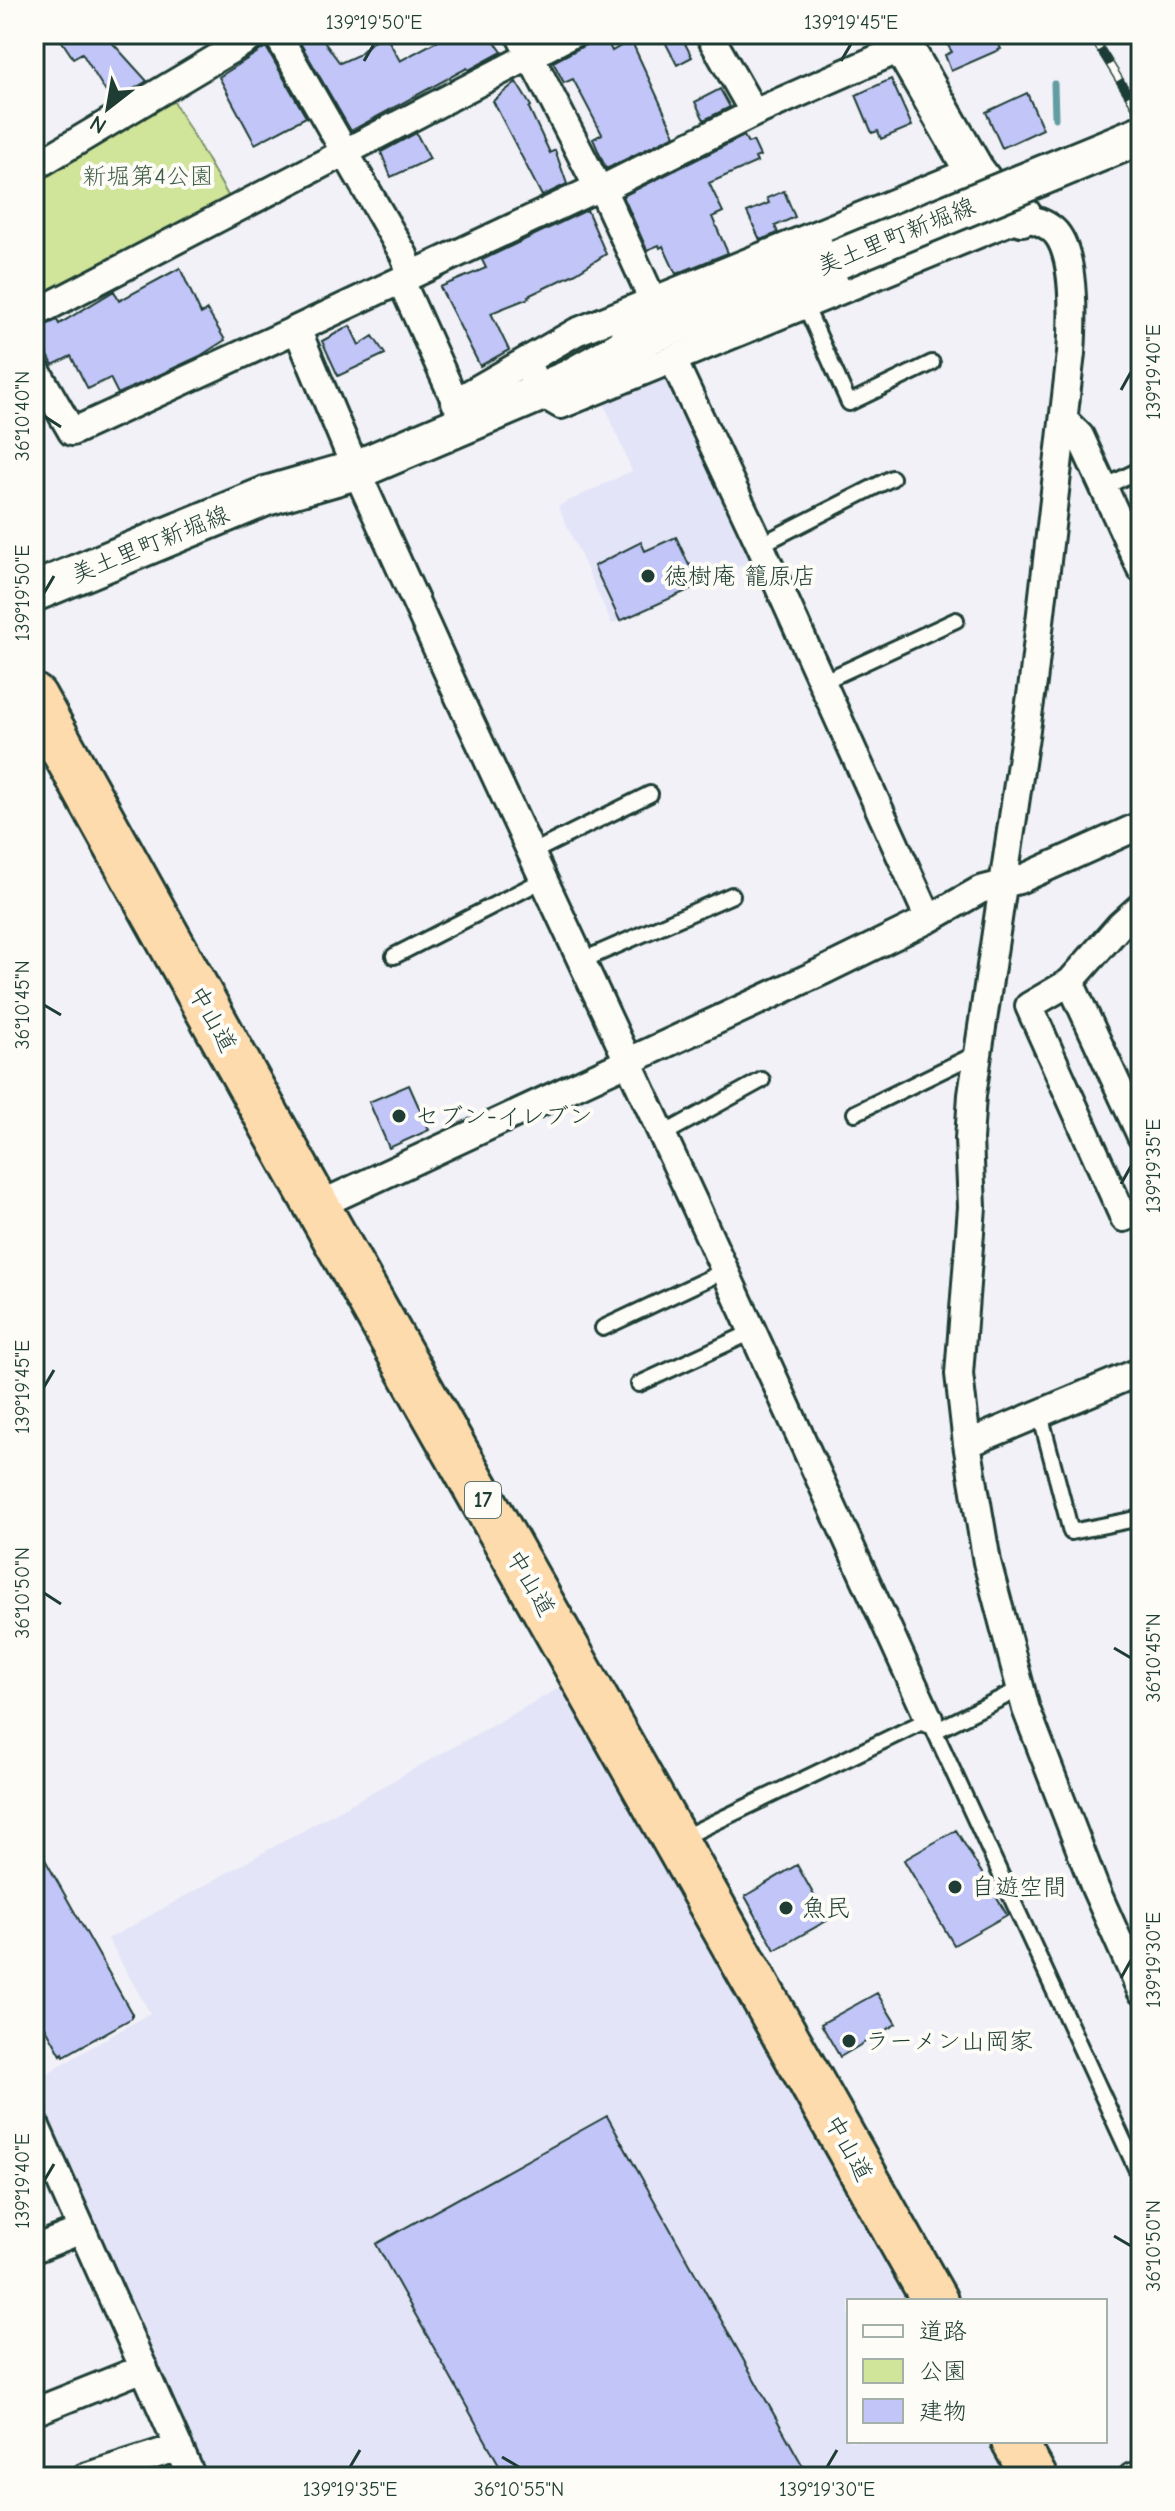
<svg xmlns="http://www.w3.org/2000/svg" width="1175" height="2511" font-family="'Comic Neue','Klee One',sans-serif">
  <rect width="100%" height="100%" fill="#f1f1f7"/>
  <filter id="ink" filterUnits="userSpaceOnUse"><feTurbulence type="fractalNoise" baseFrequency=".0125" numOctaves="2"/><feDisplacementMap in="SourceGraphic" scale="16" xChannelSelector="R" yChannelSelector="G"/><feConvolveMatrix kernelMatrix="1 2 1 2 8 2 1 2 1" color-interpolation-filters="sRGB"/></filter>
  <g filter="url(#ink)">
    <path fill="#e3e4f7" d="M671,373L756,559L612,624L558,506L632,471L602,399Z
      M563,1686L909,2301H849V2441H988L1005,2471L1001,2477H199L34,2096V2081L150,2013L108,1939Z"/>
    <path fill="#d0e59a" stroke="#789167" stroke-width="2" d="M170,95L230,199L34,302V174Z"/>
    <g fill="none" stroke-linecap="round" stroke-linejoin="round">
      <path stroke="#629da3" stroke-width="7" d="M1054,84L1055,118"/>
    </g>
    <path fill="#c1c5f7" stroke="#1f3d34" stroke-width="2" d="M57,34H115L108,38L147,81L112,102L82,53L73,58Z
      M295,34H318L340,63L358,55L381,34H385L400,61L450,34H489L502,52L469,70L467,68L351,131Z
      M661,34H680L692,57L677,65Z
      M941,34H994L1001,49L951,71L945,55L952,52Z
      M604,35L612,51L631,40L675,135L606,169L593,139L602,134L573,79L564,83L553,62Z
      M266,47L306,117L255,144L219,77Z
      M891,79L912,126L881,139L878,131L872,133L856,95Z
      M516,82L531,106L529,108L550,153L555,150L567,184L542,196L493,101Z
      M720,89L730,107L704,120L695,102Z
      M1027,93L1043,129L1002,148L986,112Z
      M416,133L430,159L391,177L381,152Z
      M744,136L748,143L753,141L760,156L755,158L757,162L709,183L723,212L712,217L728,253L676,274L663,246L660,248L659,245L647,250L623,196Z
      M784,191L795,217L775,226L778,233L760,240L747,212L769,203L767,198Z
      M587,210L606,254L576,273L528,296L529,298L491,313L509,350L480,366L440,287L486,268L482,260Z
      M180,268L201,314L207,310L225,340L200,356L118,394L110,378L88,389L71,356L53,365L35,330L57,320L59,324L114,291L119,301Z
      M350,326L359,345L373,336L385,354L338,376L322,341Z
      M676,537L689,565L693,564L702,584L620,621L594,566L641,542L645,551Z
      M409,1085L429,1130L389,1148L369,1102Z
      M956,1830L1007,1915L954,1945L904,1860Z
      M34,1840L132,2014V2018L64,2056L63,2053L61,2055L34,2007Z
      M797,1865L828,1920L775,1950L745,1896Z
      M877,1993L896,2024L840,2057L821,2024Z
      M607,2116L809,2477H506L376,2244Z"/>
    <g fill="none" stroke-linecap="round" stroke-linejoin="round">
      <g stroke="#1f3d34" stroke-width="20">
        <path id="lane" d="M805,305L849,403L932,363
          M1105,487L1141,469
          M760,545L892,478
          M822,682L956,620
          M531,853L650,794
          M394,956L543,880
          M581,961L732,895
          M855,1113L978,1053
          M662,1135L762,1080
          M603,1328L724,1271
          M639,1384L752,1332
          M1040,1414L1071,1532L1141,1518
          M935,1731L1020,1689
          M680,1839L929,1719L1141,2179"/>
      </g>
      <g stroke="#1f3d34" stroke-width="32">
        <path id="street" d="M277,34L404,255L411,275
          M519,34L594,180L602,189L653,301
          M709,34L754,113
          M904,47L754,113L602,189L586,193L297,329L356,470L461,702L695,1205L929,1719
          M34,167L257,34
          M401,281L462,416
          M34,314L572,34
          M673,360L760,545L929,919
          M34,366L72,432L297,329
          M531,372L539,392L561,405L1022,216C1034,220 1047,223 1056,233C1076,257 1073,323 1071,353L1033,682L972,1095L969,1139L972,1207L959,1374L967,1444L987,1562L1026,1709L1095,1888L1141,1991
          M455,402L576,332L974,170
          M1064,420L1080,436L1141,569
          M1141,906L1120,925L1070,982L1029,1006L1124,1218L1141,1210
          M1070,982L1141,1136
          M317,1206L823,971L929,919L980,890L1019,880L1141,825
          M967,1444L1141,1371
          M34,2122L192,2477
          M34,2249L82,2230
          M34,2412L144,2368
          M85,2477L179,2447
          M1132,2477L1141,2475"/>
      </g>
      <g stroke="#1f3d34" stroke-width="44">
        <path id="secondary" d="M896,34L974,170L988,189L1022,216
          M628,341L650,334L839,259
          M34,592L266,496L356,470L568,380L650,334"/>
      </g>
      <g stroke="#1f3d34" stroke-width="50">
        <path id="highway" d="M34,697L317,1206L935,2301
          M1014,2441L1034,2477"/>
      </g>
      <use href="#lane" stroke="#fdfcf7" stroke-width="14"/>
      <use href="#street" stroke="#fdfcf7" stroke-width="26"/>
      <use href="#secondary" stroke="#fdfcf7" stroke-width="38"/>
      <use href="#highway" stroke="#fedbac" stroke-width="44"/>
      <g stroke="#1f3d34" stroke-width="9">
        <path id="rail" d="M1091,34L1141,115
          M1127,34L1141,58"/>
      </g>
      <use href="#rail" stroke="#fdfcf7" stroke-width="6" stroke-dasharray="18" stroke-linecap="butt"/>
      <g stroke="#1f3d34" stroke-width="44" stroke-linecap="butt">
        <path id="secondary-bridge" d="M839,259L1141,135"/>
      </g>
      <use href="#secondary-bridge" stroke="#fdfcf7" stroke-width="38"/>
    </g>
  </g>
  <path fill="none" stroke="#1f3d34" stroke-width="3" d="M364,61L374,44M841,61L851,44M1121,390L1131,372M44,416L61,427M44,593L54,576M44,1005L61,1015M1121,1184L1131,1166M44,1387L54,1370M44,1593L61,1604M1114,1648L1131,1658M1121,1978L1131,1960M44,2181L54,2164M1114,2236L1131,2246M502,2457L519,2467M350,2467L360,2450M827,2467L837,2450"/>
  <g fill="#1f3d34" stroke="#fdfcf7" stroke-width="3">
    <circle cx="648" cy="576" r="8"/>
    <circle cx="399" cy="1116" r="8"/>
    <circle cx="955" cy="1887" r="8"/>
    <circle cx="786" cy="1908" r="8"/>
    <circle cx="849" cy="2041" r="8"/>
  </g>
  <g text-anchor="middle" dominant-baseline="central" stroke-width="8" stroke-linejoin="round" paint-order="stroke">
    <rect fill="#fdfcf7" stroke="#62766e" stroke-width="2" x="465" y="1482" width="36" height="36" rx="6"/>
    <g font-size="22" font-weight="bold" fill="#1f3d34">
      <text x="483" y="1500">17</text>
    </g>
    <g font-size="24" fill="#425f48" stroke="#fdfcf7">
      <text x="148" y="176">新堀第4公園</text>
    </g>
    <g font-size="24" fill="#1f3d34" stroke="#fdfcf7">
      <text transform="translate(896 236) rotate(-22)">美土里町新堀線</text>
      <text transform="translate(150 544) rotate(-22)">美土里町新堀線</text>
      <text transform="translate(213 1019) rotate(61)">中山道</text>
      <text transform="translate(531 1583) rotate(60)">中山道</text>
      <text transform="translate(849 2148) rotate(61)">中山道</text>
    </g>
    <g font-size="24" fill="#1f3d34" stroke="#fdfcf7" text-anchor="start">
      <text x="664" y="576">徳樹庵 籠原店</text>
      <text x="415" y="1116">セブン-イレブン</text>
      <text x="971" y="1887">自遊空間</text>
      <text x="802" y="1908">魚民</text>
      <text x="865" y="2041">ラーメン山岡家</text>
    </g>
  </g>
  <rect width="1175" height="2511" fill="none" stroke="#fdfcf7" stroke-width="88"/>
  <rect x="847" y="2299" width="260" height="144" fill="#fdfcf7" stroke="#a4b0a9" stroke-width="2"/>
  <rect x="863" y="2325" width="40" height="12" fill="#fdfcf7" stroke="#a4b0a9" stroke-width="2"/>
  <text x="919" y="2339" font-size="24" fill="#1f3d34">道路</text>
  <rect x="863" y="2359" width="40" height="24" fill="#d0e59a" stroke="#a4b0a9" stroke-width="2"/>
  <text x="919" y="2379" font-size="24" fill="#1f3d34">公園</text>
  <rect x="863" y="2399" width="40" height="24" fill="#c1c5f7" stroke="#a4b0a9" stroke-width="2"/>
  <text x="919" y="2419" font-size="24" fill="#1f3d34">建物</text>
  <g transform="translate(108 108) rotate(211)" stroke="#fdfcf7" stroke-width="6" paint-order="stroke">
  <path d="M0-6L14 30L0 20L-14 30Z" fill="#1f3d34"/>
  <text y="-12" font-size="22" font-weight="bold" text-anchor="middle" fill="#1f3d34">N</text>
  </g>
  <rect x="44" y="44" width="1087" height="2423" fill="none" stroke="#1f3d34" stroke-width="3"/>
  <g font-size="20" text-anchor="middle" fill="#1f3d34">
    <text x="374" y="29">139°19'50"E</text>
    <text x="851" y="29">139°19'45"E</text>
    <text transform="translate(1153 372) rotate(-90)" y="7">139°19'40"E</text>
    <text transform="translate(22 416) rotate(-90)" y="7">36°10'40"N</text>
    <text transform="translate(22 593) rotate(-90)" y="7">139°19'50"E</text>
    <text transform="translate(22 1005) rotate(-90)" y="7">36°10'45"N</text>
    <text transform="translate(1153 1166) rotate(-90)" y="7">139°19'35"E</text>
    <text transform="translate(22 1387) rotate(-90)" y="7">139°19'45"E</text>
    <text transform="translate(22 1593) rotate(-90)" y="7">36°10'50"N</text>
    <text transform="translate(1153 1658) rotate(-90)" y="7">36°10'45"N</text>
    <text transform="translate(1153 1960) rotate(-90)" y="7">139°19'30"E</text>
    <text transform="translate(22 2181) rotate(-90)" y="7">139°19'40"E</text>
    <text transform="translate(1153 2246) rotate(-90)" y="7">36°10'50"N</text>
    <text x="350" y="2496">139°19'35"E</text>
    <text x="519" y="2496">36°10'55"N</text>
    <text x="827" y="2496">139°19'30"E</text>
  </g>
</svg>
